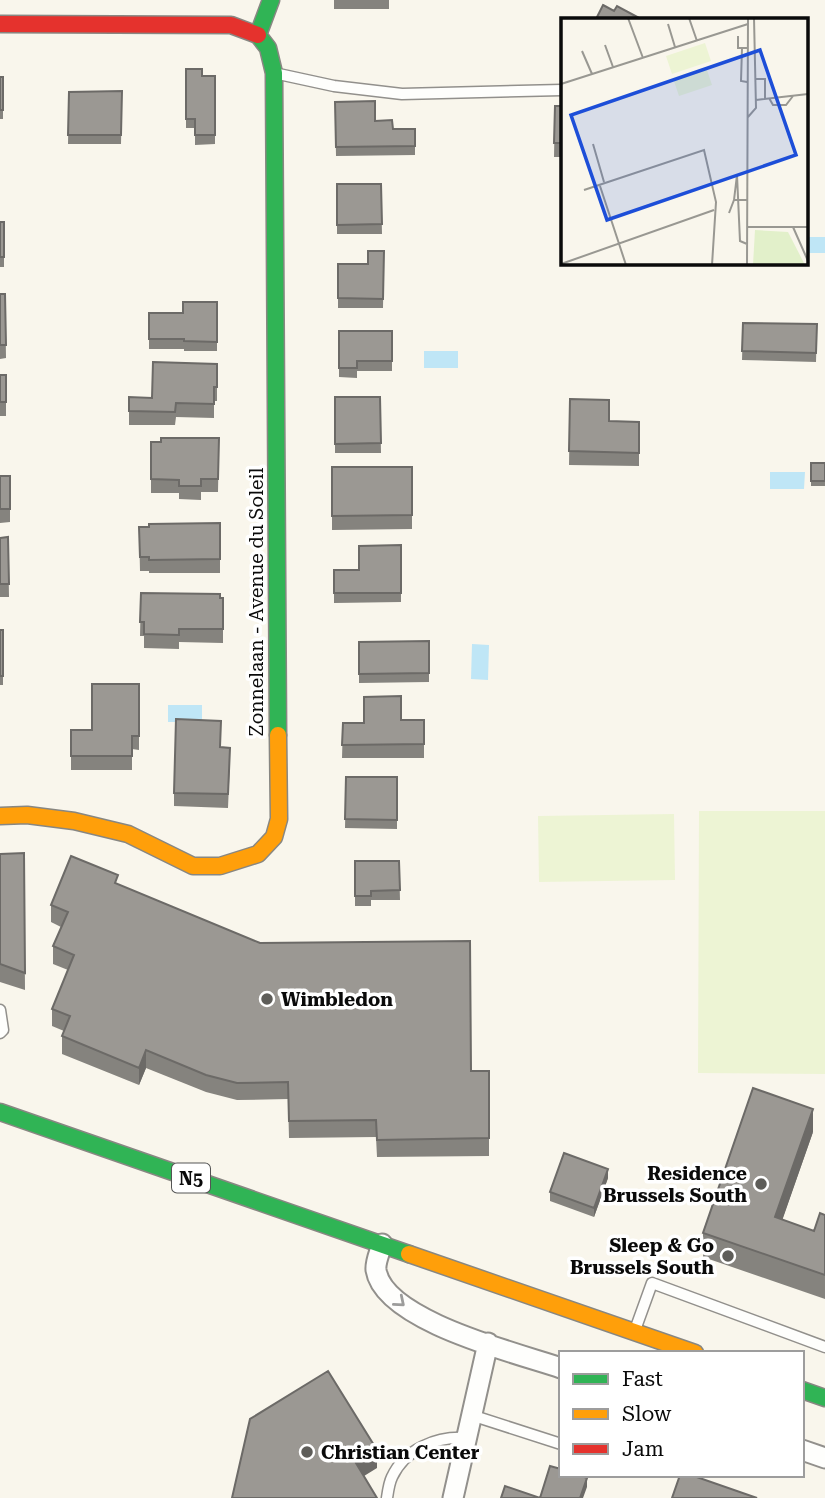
<svg xmlns="http://www.w3.org/2000/svg" width="825" height="1498" font-family="'Roboto Serif',serif">
  <rect width="100%" height="100%" fill="#f9f6ec"/>
  <path fill="#edf4d4" d="M699,811H825V1074L698,1073Z
    M674,814L675,880L539,882L538,816Z"/>
  <path fill="#bfe6f6" d="M806,237H825V253H806Z
    M424,351H458V368H424Z
    M770,472H805L804,489H770Z
    M472,644L489,645L488,680L471,679Z
    M168,705H202V722H168Z"/>
  <g fill="none" stroke-linecap="round" stroke-linejoin="round">
    <g stroke="#92908c" stroke-width="13">
      <path id="lane" d="M274,73L334,86L402,94L562,90
        M0,1010L3,1030L0,1033
        M635,1330L652,1283L825,1347
        M471,1415L561,1444
        M387,1498C388,1491 389,1483 392,1477C405,1449 437,1436 466,1438"/>
    </g>
    <g stroke="#92908c" stroke-width="23">
      <path id="street" d="M382,1244C380,1252 375,1262 376,1270C384,1321 517,1353 561,1368
        M802,1450L825,1458
        M453,1498L488,1343"/>
    </g>
    <g stroke="#888782" stroke-width="19">
      <path id="fast" d="M271,0L258,35L268,48L274,73L278,735
        M0,1112L409,1254
        M802,1390L825,1398"/>
    </g>
    <g stroke="#888782" stroke-width="19">
      <path id="slow" d="M0,816L27,815L74,821L128,834L193,866H220L258,854L274,837L279,819L278,735
        M409,1254L695,1353"/>
    </g>
    <g stroke="#888782" stroke-width="19">
      <path id="jam" d="M0,24L231,25L258,35"/>
    </g>
    <use href="#lane" stroke="#fefefc" stroke-width="10"/>
    <use href="#street" stroke="#fefefc" stroke-width="19"/>
    <use href="#fast" stroke="#30b455" stroke-width="16"/>
    <use href="#slow" stroke="#ff9f0a" stroke-width="16"/>
    <use href="#jam" stroke="#e5322d" stroke-width="16"/>
  </g>
  <path fill="#85837e" d="M334,0H389V9H334Z
    M186,69L202,76H215V144L195,145V128H186Z
    M0,77H3V119H0Z
    M122,91L121,144H68L69,92Z
    M335,102L393,129H415V155L336,156Z
    M555,106H563V157H554Z
    M337,184H381L382,234H337Z
    M0,222H4V267H0Z
    M384,251L383,308H338V264H368Z
    M0,294H5L6,358L0,359Z
    M217,302V351H184V349H149V313H183Z
    M743,323L817,324L816,362L742,360Z
    M339,331H392V371H357V378L339,377Z
    M217,364V401H214V418L176,417L175,425H129V397L152,398Z
    M0,375H6V416H0Z
    M335,397H380L381,453H335Z
    M570,399L609,421L639,422V466L569,465Z
    M219,438L218,492H201V500L179,499V493H151V442Z
    M811,463H825V486H811Z
    M332,467H412V529L332,530Z
    M0,476H10V522L0,523Z
    M220,523V573H149V571H140L139,527Z
    M8,537L9,597H0V538Z
    M401,545V602L334,603V570H359Z
    M141,593L223,598V643L179,642V649L144,648V636H140Z
    M0,630H3V685H0Z
    M429,641V682L359,683V642Z
    M139,684V750L132,749V770H71V730H92Z
    M401,720H424V758H342L343,723Z
    M220,747L230,761L228,808L174,806V793Z
    M346,777H397V829L345,828Z
    M24,853L25,990L0,982V854Z
    M355,861H399L400,900H371V906H355Z
    M118,884L471,1071H489V1156L377,1157L376,1137L289,1138L288,1099L237,1100L206,1092L146,1068L139,1085L62,1054V1036L64,1031L52,1026V1009L68,970L53,964V946L61,927L51,922V905Z
    M813,1132L782,1220L814,1231L825,1215V1299L703,1257V1233Z
    M608,1178L594,1217L550,1201V1192Z"/>
  <path fill="#6c6a67" d="M146,1050V1068L139,1085V1068Z
    M813,1109V1132L775,1241V1217Z
    M608,1169V1178L594,1217V1208Z
    M377,1450V1468L356,1481V1463Z
    M587,1478V1487L583,1498H580Z"/>
  <path fill="#9b9893" stroke="#6c6a67" stroke-width="2" d="M603,5L614,11L617,6L641,19H596Z
    M186,69H202V76H215V135H195V119H186Z
    M0,77H3V110H0Z
    M122,91L121,135H68L69,92Z
    M375,101V121L392,120L393,129H415V146L336,147L335,102Z
    M555,106H563V143H554Z
    M337,184H381L382,224L337,225Z
    M0,222H4V257H0Z
    M368,251H384L383,299L338,298V264H368Z
    M0,294H5L6,345H0Z
    M183,302H217V342L184,341V339H149V313H183Z
    M743,323L817,324L816,353L742,351Z
    M339,331H392V361H357V368H339Z
    M153,362L217,364V387H214V404L176,403L175,412L129,411V397L152,398Z
    M0,375H6V402H0Z
    M335,397H380L381,443L335,444Z
    M570,399L609,400V421L639,422V453L569,451Z
    M161,438H219L218,479H201V486H179V480L151,479V442H161Z
    M811,463H825V481H811Z
    M332,467H412V515L332,516Z
    M0,476H10V509H0Z
    M220,523V559L149,560V557H140L139,527H149V524Z
    M8,537L9,584H0V538Z
    M401,545V593H334V570H359V546Z
    M141,593L220,594V598H223V629H179V635L144,634V622H140Z
    M0,630H3V676H0Z
    M429,641V673L359,674V642Z
    M92,684H139V736H132V756H71V730H92Z
    M401,696V720H424V744L342,745L343,723H364V697Z
    M176,719L221,721L220,747L230,748L228,794L174,793Z
    M346,777H397V820L345,819Z
    M24,853L25,973L0,964V854Z
    M71,856L118,875L115,883L260,943L470,941L471,1071H489V1138L377,1140L376,1120L289,1121L288,1082L237,1083L206,1075L146,1050L139,1068L62,1036L70,1016L52,1009L74,955L53,946L68,912L51,905Z
    M355,861H399L400,890L371,891V896H355Z
    M753,1088L813,1109L775,1217L814,1231L820,1213L825,1215V1275L703,1233Z
    M564,1153L608,1169L594,1208L550,1192Z
    M328,1371L377,1450L356,1463L377,1498H232L250,1419Z
    M550,1466L561,1469V1475H579L587,1478L580,1498H501L505,1486L540,1498Z
    M680,1475H691L757,1498H672Z"/>
  <defs><path id="oneway-chevron" d="M-2-3.5L2.5 0L-2 3.5" fill="none" stroke-width="1.6" stroke-linecap="round" stroke-linejoin="round" transform="scale(1.75)"/></defs>
  <use stroke="#9c9c9b" href="#oneway-chevron" transform="translate(400 1302) rotate(40)"/>
  <g fill="#5e5d59" stroke="#fff" stroke-width="2.5">
    <circle cx="267" cy="999" r="7"/>
    <circle cx="761" cy="1184" r="7"/>
    <circle cx="728" cy="1256" r="7"/>
    <circle cx="307" cy="1452" r="7"/>
  </g>
  <g text-anchor="middle" dominant-baseline="central" stroke-width="7" stroke-linejoin="round" paint-order="stroke">
    <rect fill="#fff" stroke="#545454" stroke-width="2" x="172" y="1163.5" width="38" height="29" rx="5"/>
    <g font-size="18" font-weight="bold" fill="#0a0a0a">
      <text x="191" y="1178">N5</text>
    </g>
    <g font-size="19" fill="#0a0a0a" stroke="#fff">
      <text transform="translate(256 602) rotate(-90)">Zonnelaan - Avenue du Soleil</text>
    </g>
    <g font-size="19" font-weight="bold" fill="#0a0a0a" stroke="#fff" text-anchor="start">
      <text x="281" y="999">Wimbledon</text>
      <text x="747" y="1173" text-anchor="end">Residence<tspan x="747" dy="22">Brussels South</tspan></text>
      <text x="714" y="1245" text-anchor="end">Sleep &amp; Go<tspan x="714" dy="22">Brussels South</tspan></text>
      <text x="321" y="1452">Christian Center</text>
    </g>
  </g>
  <g transform="translate(561 18)">
    <rect width="247" height="247" fill="#f9f6ec"/>
    <path d="M194,212L227,214L244,247H192Z" fill="#e2f0ca"/>
    <path d="M144,25L150,43L111,56L105,38ZM145,49L151,67L118,78L112,60Z" fill="#edf4d4"/>
    <path fill="none" stroke="#999892" stroke-width="2" d="M67,0L82,40M128,0L136,23M107,6L114,29M177,18V30H187M44,27L52,49M181,30L180,63L186,64M21,33L31,56M194,61H204V81M0,66L187,6M208,80L212,87H225L232,78M195,82L247,76M187,99L195,90L193,0M32,126L43,164M39,168L65,247M23,172L143,132L155,184L151,247M173,182L176,157L179,223L186,226M168,195L173,182H186M186,209H247M232,209L247,243M0,246L153,192M186,247L187,0"/>
    <path fill="#1d4ed8" fill-opacity="0.15" stroke="#1d4ed8" stroke-width="3.5" d="M199,32L235,137L46,202L10,97Z"/>
    <rect width="247" height="247" fill="none" stroke="#0a0a0a" stroke-width="3.5"/>
  </g>
  <rect x="559" y="1351" width="245" height="126" fill="#ffffff" stroke="#9d9d9d" stroke-width="2"/>
  <rect x="573" y="1374" width="35" height="10" fill="#30b455" stroke="#9d9d9d" stroke-width="2"/>
  <text x="622" y="1386" font-size="21" fill="#0a0a0a">Fast</text>
  <rect x="573" y="1409" width="35" height="10" fill="#ff9f0a" stroke="#9d9d9d" stroke-width="2"/>
  <text x="622" y="1421" font-size="21" fill="#0a0a0a">Slow</text>
  <rect x="573" y="1444" width="35" height="10" fill="#e5322d" stroke="#9d9d9d" stroke-width="2"/>
  <text x="622" y="1456" font-size="21" fill="#0a0a0a">Jam</text>
</svg>
